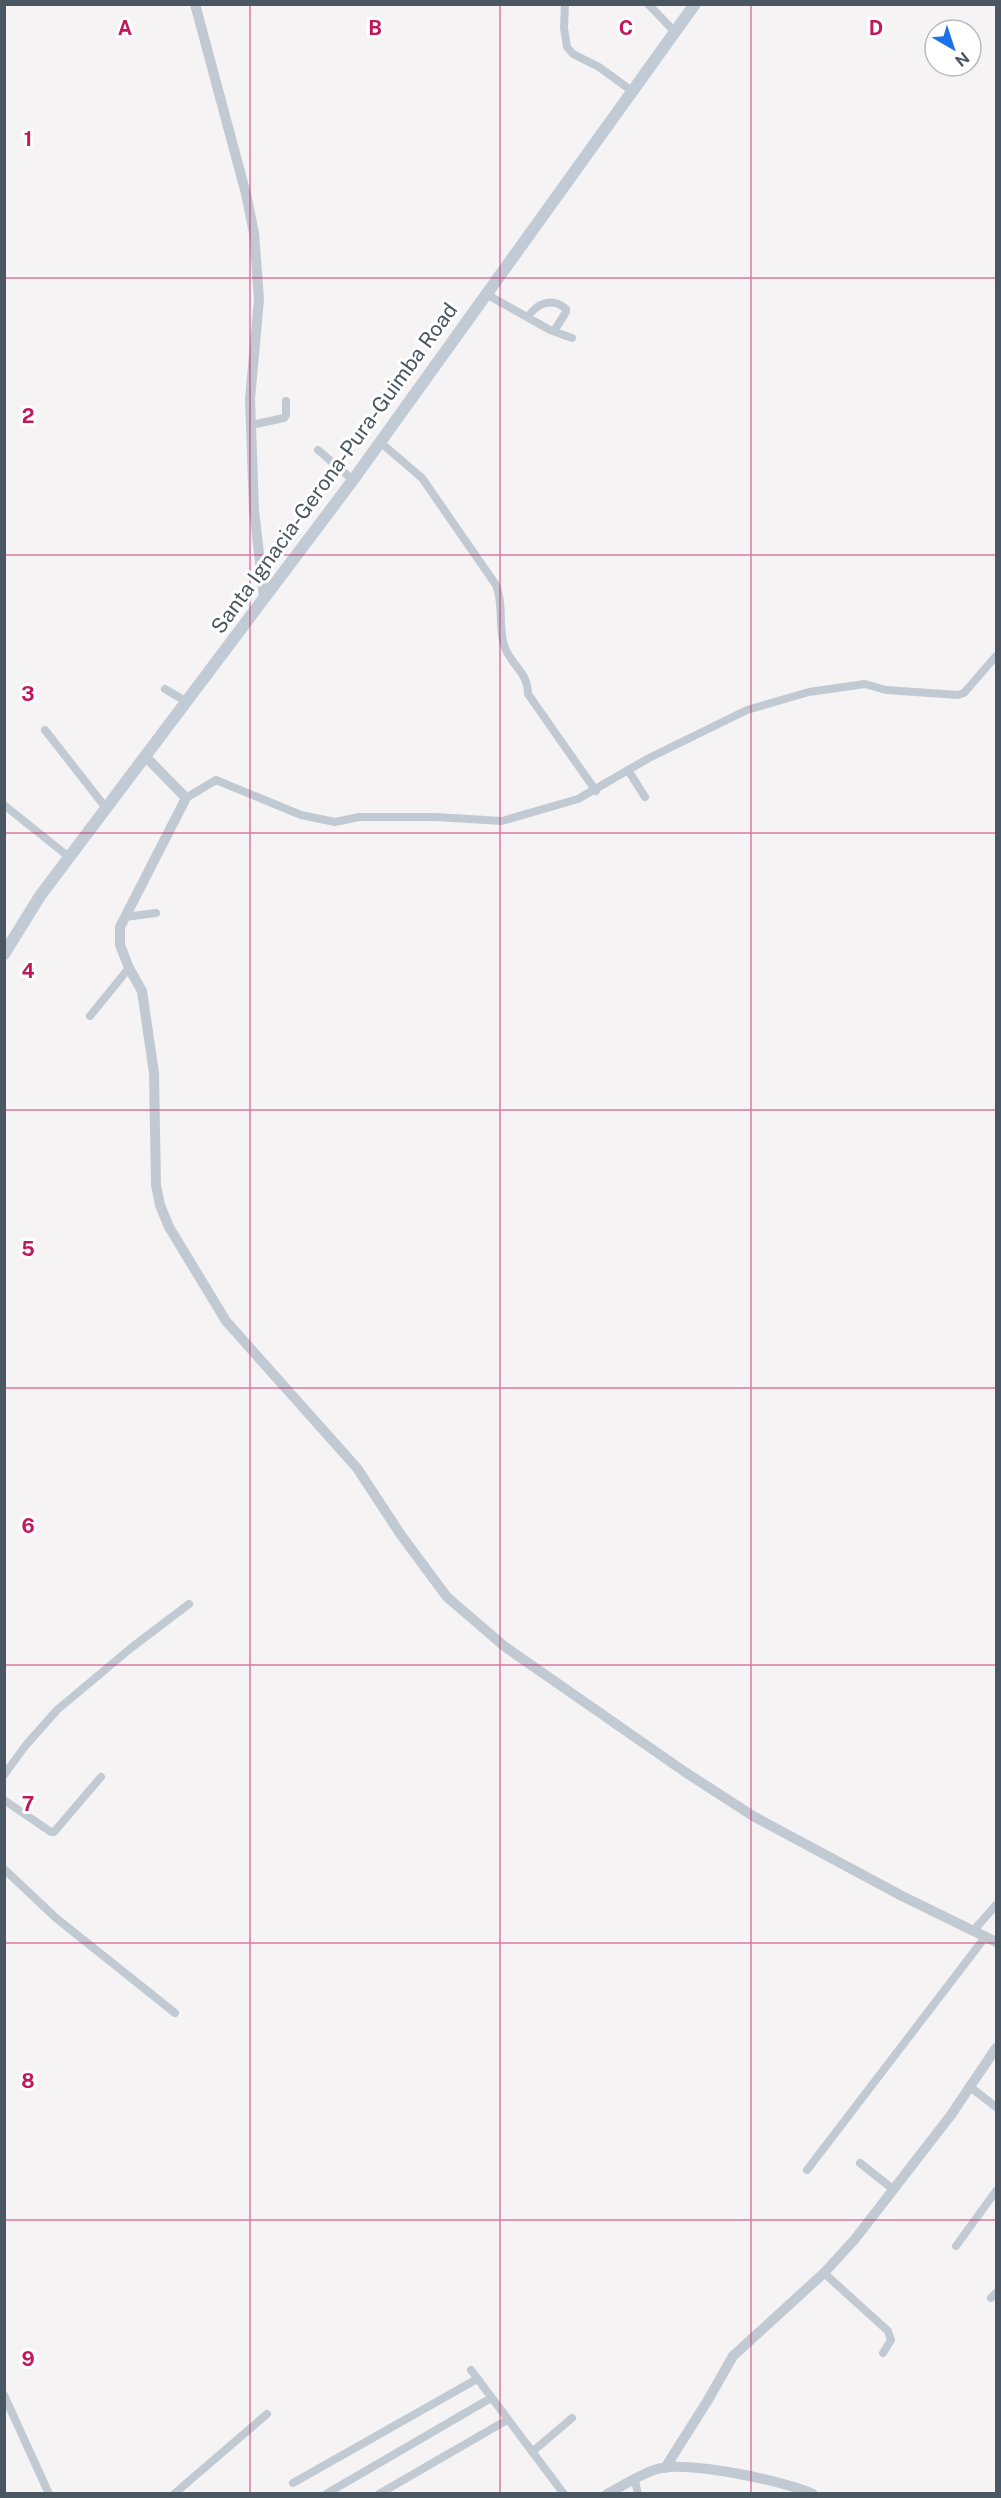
<svg xmlns="http://www.w3.org/2000/svg" width="1001" height="2498" font-family="'Public Sans',sans-serif">
  <rect width="100%" height="100%" fill="#f5f3f3"/>
  <g fill="none" stroke-linecap="round" stroke-linejoin="round">
    <path stroke="#c1cad2" stroke-width="8" d="M565,4L564,28L567,47L573,54L599,67L632,91
      M648,4L675,32
      M486,294L550,330L572,338
      M528,317C537,303 552,297 566,309V312L554,331
      M251,425L284,418L286,415V401
      M380,442L422,478L496,585C504,604 498,626 504,645C510,665 528,671 528,694L596,791
      M318,450L353,480
      M165,689L187,702
      M45,730L106,808
      M628,770L645,797
      M186,798L216,780L301,815L335,822L359,817H436L502,821L578,799L649,758L747,710L809,692L865,684L886,690L958,695L964,693L996,656
      M4,805L69,857
      M125,917L156,913
      M90,1016L129,968
      M4,1775L26,1745L57,1710L131,1648L189,1604
      M4,1800L51,1832H54L101,1777
      M4,1869L56,1918L175,2013
      M973,1931L996,1905
      M969,2086L996,2107
      M860,2163L894,2190
      M807,2170L986,1936
      M956,2246L996,2191
      M824,2273L888,2331L891,2340L883,2353
      M991,2298L996,2293
      M471,2370L564,2494
      M4,2395L49,2494
      M532,2452L572,2418
      M635,2481L638,2494
      M293,2483L477,2379
      M174,2494L267,2414
      M326,2494L491,2398
      M379,2494L507,2420"/>
    <path stroke="#c1cad2" stroke-width="10" d="M195,4L246,194L254,233L259,299L250,399L254,510L264,597
      M146,757L186,798L120,927V945L129,968L142,991L154,1073L156,1185L160,1205L169,1227L226,1321L357,1468L401,1535L447,1597L504,1646L685,1772L753,1816L902,1896L996,1942
      M665,2468L708,2400L733,2356L824,2273L855,2239L951,2115L996,2048
      M607,2494C623,2486 640,2474 657,2469C686,2460 785,2481 813,2494"/>
    <path stroke="#c1cbd6" stroke-width="12" d="M4,954L40,896L353,480L695,4"/>
  </g>
  <path fill="none" stroke="#c2185b" stroke-width="1.5" stroke-opacity="0.55" d="M250,4V2494M500,4V2494M751,4V2494M4,278H996M4,555H996M4,833H996M4,1110H996M4,1388H996M4,1665H996M4,1943H996M4,2220H996"/>
  <g text-anchor="middle" dominant-baseline="central" stroke-width="6" stroke-linejoin="round" paint-order="stroke">
    <g font-size="21" fill="#4a5661" stroke="#fff">
      <text transform="translate(334 468) rotate(-54)">Santa Ignacia-Gerona-Pura-Guimba Road</text>
    </g>
  </g>
  <g font-size="20" text-anchor="middle" font-weight="bold" fill="#c2185b" stroke="#fff" stroke-width="6" stroke-linejoin="round" paint-order="stroke">
    <text x="125" y="35">A</text>
    <text x="375" y="35">B</text>
    <text x="626" y="35">C</text>
    <text x="876" y="35">D</text>
    <text x="28" y="146">1</text>
    <text x="28" y="423">2</text>
    <text x="28" y="701">3</text>
    <text x="28" y="978">4</text>
    <text x="28" y="1256">5</text>
    <text x="28" y="1533">6</text>
    <text x="28" y="1811">7</text>
    <text x="28" y="2088">8</text>
    <text x="28" y="2366">9</text>
  </g>
  <rect width="1001" height="2498" fill="none" stroke="#4a5661" stroke-width="12"/>
  <g transform="translate(953 48) rotate(141)"><circle r="28" fill="#ffffff" stroke="#b7bbc0" stroke-width="1.5"/>
  <path d="M0-4.5L10 22L0 15L-10 22Z" fill="#1a73e8"/>
  <text y="-9" font-size="16" font-weight="bold" text-anchor="middle" fill="#4a5661">N</text>
  </g>
</svg>
